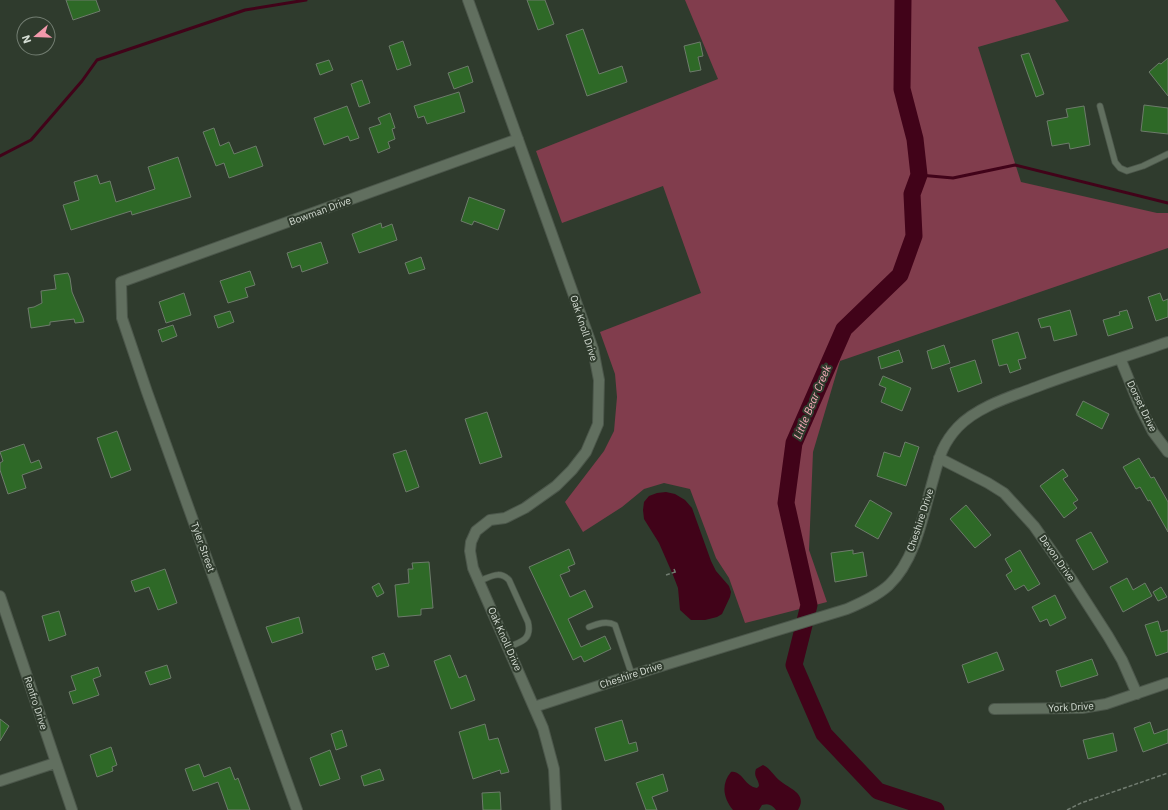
<svg xmlns="http://www.w3.org/2000/svg" width="1168" height="810" font-family="'IBM Plex Sans',sans-serif">
  <rect width="100%" height="100%" fill="#2f3b2d"/>
  <path fill="#813d4d" d="M685,0H1055L1069,21L978,47L1021,182L1157,213H1168V248L840,361L813,452L809,550L827,602L745,623L729,578L716,558L690,489L664,483L644,489L622,507L583,532L565,502L604,451L614,431L617,397L615,374L600,332L701,293L663,186L562,223L536,151L718,79Z"/>
  <path fill="#410319" d="M666,492L675,494L685,500L692,508L711,561L716,571L729,586L731,592L730,597L722,614L717,617L705,620H691L680,610L678,588L673,575L659,543L644,519L643,510L644,502L649,496L657,493Z
    M763,765C771,769 773,775 779,780C789,789 808,793 798,810H776C772,805 769,803 762,805L759,810H733C723,798 721,784 731,772C742,770 745,787 757,788L759,786C759,779 753,777 756,769Z"/>
  <g fill="none" stroke-linecap="round" stroke-linejoin="round">
    <path stroke="#410319" stroke-width="3" d="M0,156L31,140L82,81L97,60L245,10L306,0
      M919,175L953,178L1015,165L1168,203"/>
    <path stroke="#410319" stroke-width="17" d="M903,0L902,89L915,139L919,175L912,194L914,236L900,275L844,329L794,443L786,503L809,605L794,665L824,734L878,791L936,810"/>
  </g>
  <path fill="#2e6927" stroke="#6d7b6b" d="M66,0H96L100,11L73,20Z
    M527,0H545L554,24L538,30Z
    M583,29L599,74L622,66L627,82L587,96L566,35Z
    M403,41L411,65L397,70L389,46Z
    M700,42L703,56L698,57L701,70L690,72L684,46Z
    M1029,53L1044,94L1036,97L1021,55Z
    M1168,58V96L1149,72L1159,63L1161,64Z
    M329,60L333,70L320,75L316,64Z
    M468,66L473,82L454,89L448,73Z
    M362,80L370,103L359,107L351,84Z
    M459,92L465,112L427,124L424,116L418,118L414,106Z
    M1144,105L1168,108V134L1141,131Z
    M347,106L359,138L350,141L348,136L324,145L314,118Z
    M1084,106L1090,145L1070,149L1069,143L1052,146L1047,121L1068,117L1066,109Z
    M390,113L395,128L392,129L395,139L388,142L390,148L378,153L369,128L381,124L378,118Z
    M214,128L220,146L229,142L234,154L256,146L263,166L229,178L224,163L216,166L203,132Z
    M178,157L191,197L132,215L131,211L71,230L63,205L79,200L74,182L97,175L100,184L110,181L116,202L155,189L148,167Z
    M469,197L505,210L498,230L474,221L472,225L461,221Z
    M381,223L382,228L392,224L397,240L359,253L352,234Z
    M321,242L328,263L302,272L300,265L292,268L287,253Z
    M421,257L425,269L409,274L405,263Z
    M250,271L255,285L245,288L248,297L228,303L220,281Z
    M68,273L70,278L72,292L83,318L84,322L75,323L74,319L50,322V325L31,328L28,308L34,307L42,303L41,291L56,289L54,275Z
    M184,293L191,315L166,323L159,302Z
    M1160,293L1163,301L1168,299V317L1156,321L1148,297Z
    M1070,310L1077,335L1054,341L1050,326L1041,328L1038,319Z
    M1127,310L1133,328L1108,336L1103,320L1120,315L1119,312Z
    M230,311L234,322L218,328L214,316Z
    M173,325L177,336L162,342L158,330Z
    M1018,332L1026,358L1018,360L1021,369L1010,373L1007,364L999,366L992,340Z
    M944,345L950,363L932,369L927,351Z
    M899,350L903,362L881,369L878,357Z
    M975,360L982,383L958,392L950,368Z
    M883,376L911,388L902,411L881,402L886,388L879,385Z
    M1083,401L1109,414L1102,429L1076,415Z
    M487,412L502,457L480,464L465,419Z
    M117,431L131,470L111,478L97,438Z
    M905,442L919,447L906,486L877,476L884,452L900,457Z
    M24,444L31,463L39,460L42,468L22,475L26,488L8,494L0,470V463L3,461L0,452Z
    M406,450L419,487L406,492L393,454Z
    M1139,458L1151,478L1154,477L1168,502V532L1150,500L1148,501L1140,487L1136,489L1123,467Z
    M1063,469L1068,476L1063,479L1078,500L1073,503L1077,508L1064,518L1040,486Z
    M870,500L892,513L878,539L855,526Z
    M966,505L991,535L975,548L950,519Z
    M1091,532L1108,562L1093,570L1076,540Z
    M569,549L575,564L568,567L570,571L560,575L570,597L585,590L593,607L568,619L581,647L605,636L611,649L584,662L581,656L573,660L529,567Z
    M853,550V554L863,552L867,576L835,582L831,553Z
    M1020,550L1040,584L1028,591L1024,585L1015,590L1006,575L1012,571L1005,559Z
    M429,562L433,608L421,609V615L398,617L395,585L409,583L408,569H413L412,563Z
    M165,569L177,603L158,610L149,587L135,592L131,581Z
    M1127,578L1133,590L1145,583L1152,596L1123,612L1110,587Z
    M379,583L384,593L377,597L372,587Z
    M1161,587L1167,597L1158,601L1153,592Z
    M1055,595L1066,618L1050,626L1047,619L1040,622L1032,607Z
    M59,611L66,635L49,641L42,616Z
    M299,617L303,633L272,643L266,627Z
    M1158,621L1161,632L1168,630V652L1156,656L1145,625Z
    M997,652L1004,670L968,683L962,665Z
    M384,653L389,666L376,670L372,657Z
    M450,655L459,678L466,675L475,700L451,709L434,661Z
    M1092,659L1098,675L1061,687L1056,671Z
    M167,665L171,678L150,685L145,672Z
    M98,667L101,676L93,679L99,695L73,704L69,692L76,690L71,676Z
    M0,719L9,726L0,741Z
    M622,720L629,744L636,742L638,751L605,761L595,728Z
    M1150,722L1154,734L1168,729V743L1143,752L1134,728Z
    M485,724L489,740L498,738L509,772L501,774L500,770L473,779L459,732Z
    M342,730L347,746L336,750L331,734Z
    M1113,733L1117,751L1088,759L1083,740Z
    M111,747L117,765L112,767L113,771L97,777L90,755Z
    M330,750L340,779L320,786L310,758Z
    M199,764L204,777L230,767L235,780L238,778L250,810H228L218,782L193,791L185,769Z
    M380,769L384,780L364,786L361,776Z
    M663,774L668,791L652,797L657,810H646L636,783Z
    M500,792L501,810H483L482,793Z"/>
  <g fill="none" stroke-linecap="round" stroke-linejoin="round">
    <g stroke="#4c574b" stroke-width="7">
      <path id="service" d="M1100,106L1115,162L1120,168L1127,171L1143,166L1168,154
        M479,581C491,577 499,570 509,580L528,622C532,639 522,642 508,647
        M589,627C597,624 607,620 615,625L632,675"/>
    </g>
    <g stroke="#4c574b" stroke-width="12">
      <path id="minor" d="M468,0L593,349L599,380L598,424L586,452L572,470L556,486L525,508L505,518L490,520L476,531L471,542L470,551L473,568L543,728L554,769L556,810
        M1120,358L1140,407L1153,432L1168,452
        M939,458L988,483L1004,493L1034,526L1072,580L1108,636L1122,660L1137,694
        M0,596L72,810
        M534,707L632,675L847,609C861,603 877,596 889,585C916,559 923,515 933,480C939,458 942,444 958,427C978,406 1013,396 1039,386C1082,370 1125,357 1168,342
        M994,709L1082,708L1106,704L1168,683
        M0,781L55,763
        M297,810L147,392L122,318L121,282L518,139"/>
    </g>
    <path stroke="#717c70" stroke-width="1.5" stroke-dasharray="4 2" stroke-linecap="butt" d="M674,569L676,574
      M666,575L675,572
      M1067,810L1081,803L1168,773"/>
    <use href="#service" stroke="#616f5f" stroke-width="5.5"/>
    <use href="#minor" stroke="#616f5f" stroke-width="10"/>
  </g>
  <g text-anchor="middle" dominant-baseline="central" stroke-width="4" stroke-linejoin="round" paint-order="stroke">
    <g font-size="10" fill="#d7dfd6" stroke="#2f3b2d">
      <text transform="translate(320 211) rotate(-20)">Bowman Drive</text>
      <text transform="translate(584 328) rotate(72)">Oak Knoll Drive</text>
      <text transform="translate(1142 406) rotate(64)">Dorset Drive</text>
      <text transform="translate(920 520) rotate(-72)">Cheshire Drive</text>
      <text transform="translate(203 547) rotate(70)">Tyler Street</text>
      <text transform="translate(1057 558) rotate(55)">Devon Drive</text>
      <text transform="translate(505 639) rotate(66)">Oak Knoll Drive</text>
      <text transform="translate(631 675) rotate(-18)">Cheshire Drive</text>
      <text transform="translate(36 703) rotate(72)">Renfro Drive</text>
      <text transform="translate(1071 707) rotate(-3)">York Drive</text>
    </g>
    <g font-size="11" font-style="italic" fill="#f4aab8" stroke="#2f3b2d">
      <text transform="translate(812 402) rotate(-67)">Little Bear Creek</text>
    </g>
  </g>
  <g transform="translate(36 36) rotate(251)"><circle r="19" fill="#2f3b2d" stroke="#727d71"/>
  <path d="M0-3L7 15L0 10L-7 15Z" fill="#f39aac"/>
  <text y="-6" font-size="11" font-weight="bold" text-anchor="middle" fill="#d7dfd6">N</text>
  </g>
</svg>
